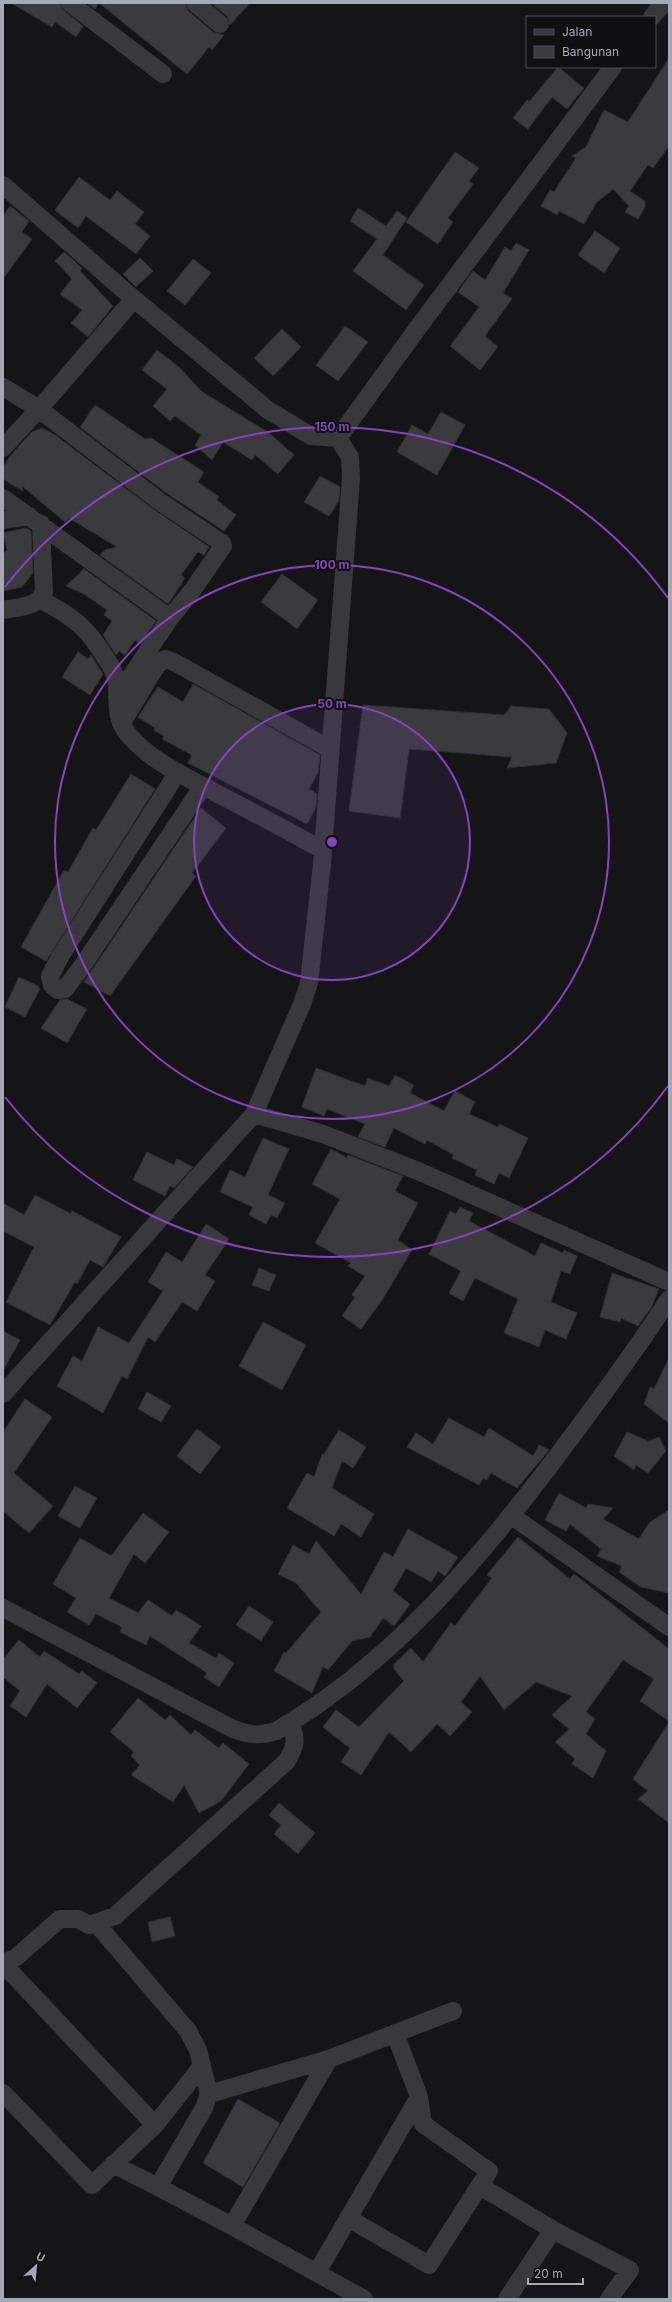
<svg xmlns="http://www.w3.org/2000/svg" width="672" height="2302" font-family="Inter,sans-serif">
  <rect width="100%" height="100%" fill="#151517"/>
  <path fill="#3b3a3e" stroke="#302f33" d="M11,3H60L64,11L83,26L76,37L55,22L52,27Z
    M87,3H185L188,11L213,32L224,35L212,50L209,47L187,74L99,3L95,9Z
    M211,3H250L230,25L227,16Z
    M669,58V146L653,168L648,165L630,191L645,201V207L638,219L625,212L629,206L613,189L596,203L584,224L559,211L557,215L541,206L550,190L554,192L576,158L572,156L586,147L604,110L628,122Z
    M558,67L584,88L567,109L552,97L528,129L513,118L527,100L529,102Z
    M455,152L479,168L469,181L473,184L448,218L453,222L438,244L406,222Z
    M79,177L110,200L117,191L144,212L135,224L150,236L136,254L86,216L78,228L55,210Z
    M10,206L29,221L22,232L32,239L3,279V216Z
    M358,208L386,226L397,211L407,218L383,255L424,285L406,310L353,271L377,239L350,221Z
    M595,231L620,248L604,273L578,255Z
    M516,243L529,250L503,293L512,299L485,336L498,347L480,370L450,346L479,307L458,292L473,271L485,280L505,247L511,251Z
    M64,252L82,268L80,271L113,306L88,337L71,323L82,310L60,294L72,279L55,261Z
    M140,258L153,271L136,287L123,274Z
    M193,259L211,273L185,305L167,291Z
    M345,326L368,342L338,381L316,365Z
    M282,329L301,347L273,376L254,358Z
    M157,350L180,368L201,391L269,433L294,455L278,474L255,455L252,460L223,442L212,460L195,445L201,435L175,416L170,421L153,406L167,389L142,370Z
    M95,405L145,439L151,438L204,472L198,482L219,497L217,500L236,515L224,531L165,492L80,427Z
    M441,412L465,425L437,475L397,452L412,425L428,434Z
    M42,428L55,435L153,509L209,547L204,555L198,552L181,575L185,578L168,604L100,555L105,550L117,547L69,518L65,522L22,486L23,491L3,479V467L11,455L32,432Z
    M320,476L340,487L339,500L329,516L304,502Z
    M26,528L31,531L33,573L22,587L3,591V554L7,550L3,533Z
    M84,569L156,621L140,644L135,640L125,655L119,651L116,655L103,635L112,621L104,615L107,610L84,594L66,586Z
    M282,574L318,600L297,629L261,602Z
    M78,652L88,659L91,655L103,674L90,695L62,677Z
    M193,684L320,755L318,772L309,789L317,794L316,807L307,824L188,763L192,755L162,739L164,736L154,730L155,728L138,717L158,687L183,702Z
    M363,705L504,715L511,706L549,709L567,733L556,763L507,768L512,757L409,749L400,818L349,811Z
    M131,774L155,789L46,961L21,947L64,870L68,872L93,828L96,830Z
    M201,808L226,828L192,873L196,876L110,996L84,982Z
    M19,977L38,986L40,989L25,1017L5,1007Z
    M67,999L87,1009L67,1043L41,1028L60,1000Z
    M316,1068L365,1086L368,1078L389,1086L395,1075L414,1085L410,1093L444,1111L455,1091L475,1102L469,1114L498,1127L499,1124L528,1138L509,1178L499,1173L494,1184L475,1175L477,1170L452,1158L454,1155L427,1140L425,1144L394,1128L385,1147L358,1137L365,1124L327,1109L324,1116L302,1107Z
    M263,1138L289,1149L268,1195L285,1203L277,1218L271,1215L266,1224L249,1215L253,1207L220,1192L230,1170L245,1177Z
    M331,1149L347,1158L348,1155L403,1176L395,1191L418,1203L398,1240L412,1250L382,1300L361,1329L342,1316L355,1297L352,1295L365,1276L348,1266L351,1263L315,1243L340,1199L312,1184Z
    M147,1152L174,1165L177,1159L193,1167L174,1188L170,1186L165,1196L133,1180Z
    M35,1195L71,1214L72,1211L121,1237L103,1267L90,1260L77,1284L75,1282L50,1325L6,1302L34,1247L3,1231V1203L24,1215Z
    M460,1207L473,1213L469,1221L535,1256L541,1243L563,1253L564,1250L577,1256L570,1274L561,1271L551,1302L577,1313L566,1339L545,1330L539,1347L504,1333L518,1299L475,1278L463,1301L449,1293L461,1271L429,1254L450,1211L456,1214Z
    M206,1224L229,1239L205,1275L215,1281L197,1311L182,1302L155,1342L148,1337L127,1379L122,1376L103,1413L57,1386L73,1356L82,1361L98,1327L129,1343L163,1291L148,1282L166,1252L182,1262Z
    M259,1268L276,1275L269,1291L252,1285Z
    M612,1273L659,1289L651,1308L638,1326L621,1318L620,1322L600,1317Z
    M263,1322L306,1345L282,1390L239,1366Z
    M3,1331L20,1340L3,1371Z
    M669,1358V1423L644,1404L650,1387L654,1389Z
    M147,1392L171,1406L161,1422L138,1409Z
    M25,1399L52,1417L14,1473L53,1506L29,1533L3,1511V1432Z
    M449,1418L484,1437L489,1428L533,1456L539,1445L549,1450L517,1488L491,1473L487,1480L483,1478L479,1485L407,1447L416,1433L433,1444Z
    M197,1429L221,1447L200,1474L177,1456Z
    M339,1430L366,1447L353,1468L342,1461L332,1488L374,1514L361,1537L341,1524L334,1536L287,1508L307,1473L314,1477L322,1454H324Z
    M627,1432L648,1441L659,1437L666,1451L648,1473L636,1465L634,1470L614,1456Z
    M75,1486L97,1498L80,1528L58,1516Z
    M559,1493L586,1508L588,1504L613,1508L603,1519L639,1539L649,1523L669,1510V1593L641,1587L619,1572L622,1566L597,1556L601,1549L570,1524L566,1531L545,1520Z
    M143,1513L169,1532L145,1563L134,1554L109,1598L138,1613L148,1600L172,1616L176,1610L201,1626L189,1643L216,1658L219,1653L234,1663L219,1687L204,1677L207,1673L150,1636L146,1645L120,1632L122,1627L96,1614L89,1625L67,1612L76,1598L53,1584L80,1538L111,1556Z
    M408,1529L458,1557L445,1576L438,1571L431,1582L406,1568L393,1591L410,1604L394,1626L383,1618L370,1637L352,1641L328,1670L323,1666L312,1693L274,1671L284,1652L286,1653L321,1612L296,1583L278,1574L293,1545L309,1554L316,1541L361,1594L384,1552L393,1557Z
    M518,1537L570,1579L574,1574L669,1649V1721L640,1701L654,1679L623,1660L586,1712L595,1719L586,1734L606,1751L593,1778L572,1764L575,1759L555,1742L569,1729L552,1715L572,1696L536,1682L504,1710L480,1676L461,1702L472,1712L450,1736L437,1724L411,1752L389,1732L361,1775L341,1762L350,1748L323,1727L336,1710L359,1727L404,1681L394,1669V1664L411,1648L423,1662L451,1623L455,1626L492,1578L487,1575Z
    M249,1606L273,1622L261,1641L236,1625Z
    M19,1640L40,1657L44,1651L79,1674L82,1671L97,1683L77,1708L47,1684L26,1717L10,1706L20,1691L3,1677V1659Z
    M138,1698L165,1720L170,1715L191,1735L195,1730L219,1748L223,1743L249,1764L221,1801L199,1813L184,1785L173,1802L131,1775L140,1765L131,1756L134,1752L110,1732Z
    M669,1722V1823L638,1799L648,1791L633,1779Z
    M279,1803L315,1833L298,1854L274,1834L281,1825L269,1815Z
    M170,1917L175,1936L152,1942L148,1922Z
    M238,2099L280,2123L243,2187L203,2163Z"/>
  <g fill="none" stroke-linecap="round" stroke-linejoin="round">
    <path stroke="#39383d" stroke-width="18" d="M70,3L163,74
      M195,3L220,24
      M652,17L664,3
      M613,67L417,329L338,438L350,457L351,478L322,864L309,983L302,1004L254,1114L323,1134L418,1171L669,1282
      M3,185L134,299
      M3,387L39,409L134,299L268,410L311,436L338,438
      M3,448L39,409L159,501L222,543L223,546L192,591L170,618L3,498
      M3,520L29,516
      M41,600C72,616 87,627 105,657C111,665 116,674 117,685C118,703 115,719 128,734C151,762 187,777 218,794C253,812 288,831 323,850
      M3,610C18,607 37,608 44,592L41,524
      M117,697L170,618
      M121,724L157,665L165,659L174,662L330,749
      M178,772L61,955L50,976L52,985L58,990L65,989L83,965L203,786
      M3,1394L254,1114
      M512,1516L669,1627
      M3,1608L233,1729C249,1735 259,1736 276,1731C392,1664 481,1557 561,1451C598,1401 635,1352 669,1299
      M96,1923L188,2031L198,2050L209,2094L204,2108L158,2187L232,2226L329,2059
      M3,1963L15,1958L60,1919H78L89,1925L115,1916L287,1761C296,1746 297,1738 290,1723
      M3,1964L155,2125
      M3,2093L92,2185L155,2125L202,2066
      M209,2094L329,2059L453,2011
      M113,2164L158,2187
      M480,2186L553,2230L630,2270L609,2299
      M348,2218L429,2265L489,2171L423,2124L419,2097L395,2033
      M232,2226L364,2299
      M317,2272L419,2097
      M507,2299L553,2230"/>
  </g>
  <circle cx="332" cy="842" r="138" fill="#8445bd" fill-opacity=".12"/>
  <g fill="none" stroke="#8445bd" stroke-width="2">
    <circle cx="332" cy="842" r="138"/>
    <circle cx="332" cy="842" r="277"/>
    <path d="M668 1086A415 415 0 0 1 5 1097M5 587A415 415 0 0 1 668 598"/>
  </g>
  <circle cx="332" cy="842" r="6" fill="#8445bd" stroke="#101012" stroke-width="2"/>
  <g font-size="12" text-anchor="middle" font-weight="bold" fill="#8445bd" stroke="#101012" stroke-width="4" stroke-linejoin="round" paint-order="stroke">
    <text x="332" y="431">150 m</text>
    <text x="332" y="569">100 m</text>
    <text x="332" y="708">50 m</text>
  </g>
  <rect width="672" height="2302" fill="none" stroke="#a7a7b6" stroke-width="8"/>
  <rect x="526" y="16" width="130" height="52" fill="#101012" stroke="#4c4c54"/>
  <rect x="534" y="29" width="20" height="6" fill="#39383d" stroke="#4c4c54"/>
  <text x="562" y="36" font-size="12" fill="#a7a7b6">Jalan</text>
  <rect x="534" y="46" width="20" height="12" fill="#3b3a3e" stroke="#4c4c54"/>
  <text x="562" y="56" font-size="12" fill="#a7a7b6">Bangunan</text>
  <g transform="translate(36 2266) rotate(27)" stroke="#101012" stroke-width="3" paint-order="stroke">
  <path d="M0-3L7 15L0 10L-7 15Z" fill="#a7a7b6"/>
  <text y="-6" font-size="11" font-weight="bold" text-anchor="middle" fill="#a7a7b6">U</text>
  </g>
  <path d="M528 2278v6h55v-6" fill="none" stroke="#a7a7b6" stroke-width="2"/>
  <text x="534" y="2278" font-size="12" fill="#a7a7b6" stroke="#101012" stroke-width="3" paint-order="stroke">20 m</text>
</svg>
